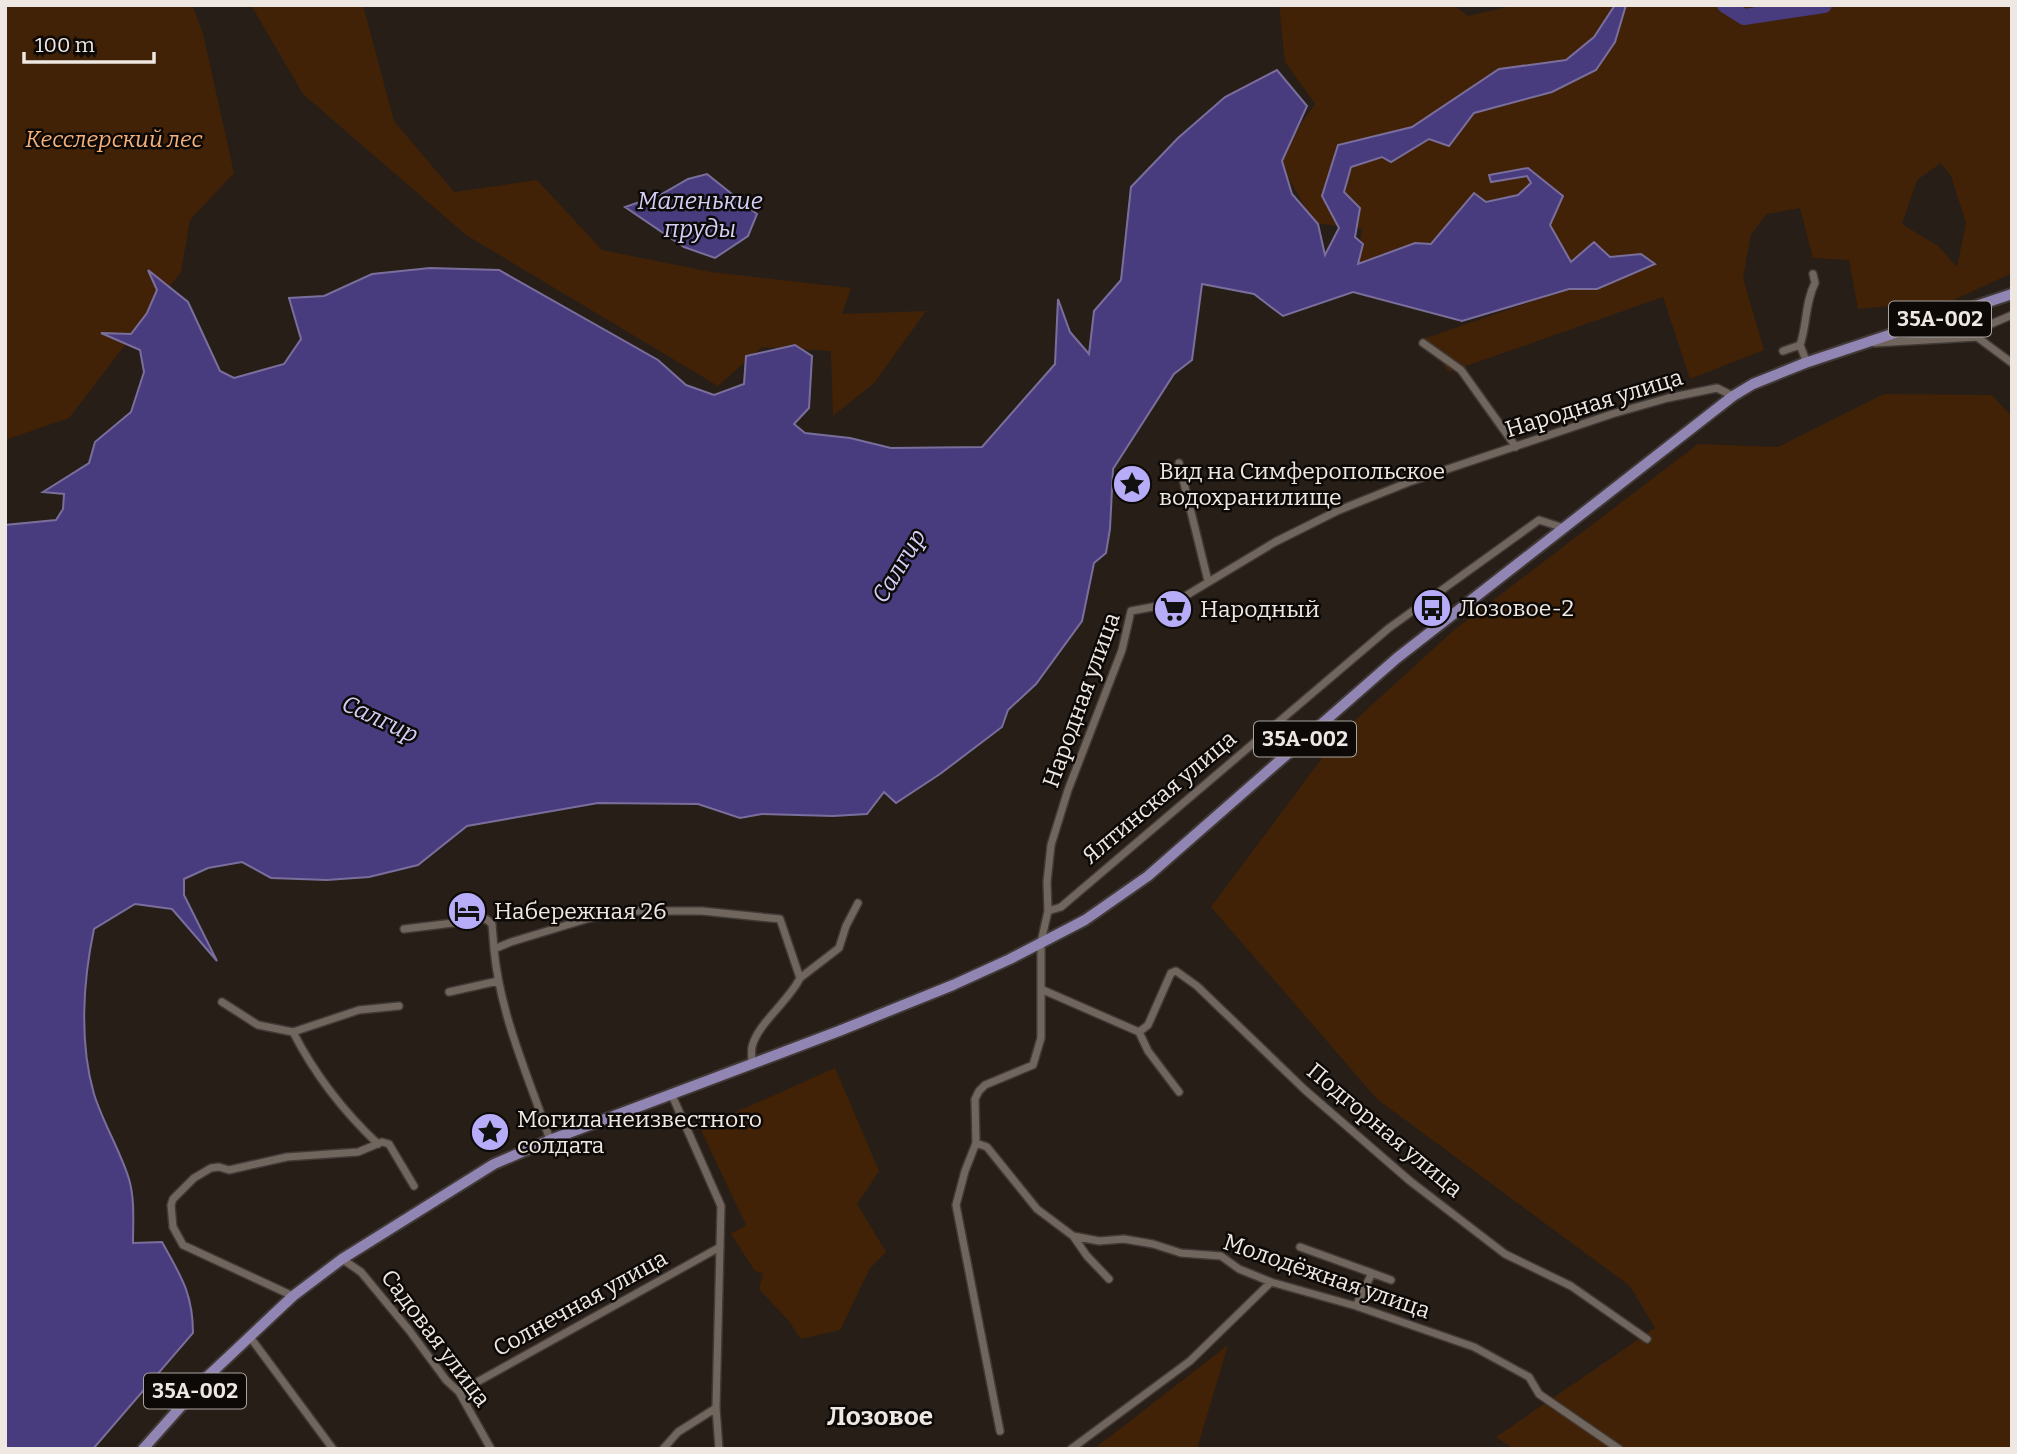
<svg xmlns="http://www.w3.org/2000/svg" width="2017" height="1454" font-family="Bitter,serif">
  <rect width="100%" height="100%" fill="#271e17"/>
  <path fill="#412207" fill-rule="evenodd" d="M5,5H192L203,34L234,173L190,220L181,272L69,418L5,440Z
    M251,5H363L394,121L454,192L537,180L602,250L711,272L851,288L842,314L926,311L875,382L833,416L831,351L762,347L718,386L466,235L303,94Z
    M1279,5H1453L1468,16L1516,5H2012V273L1954,300L1858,309L1849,260L1813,258L1800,208L1767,214L1751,234L1743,278L1764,350L1690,379L1663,297L1449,372L1423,339L1559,292L1356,272L1362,229L1314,223L1281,165L1294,134L1315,104L1285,62ZM1941,163L1951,176L1966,223L1957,267L1938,246L1902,224L1917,180Z
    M1884,394L1992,395L2012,417V1449H1514L1496,1437L1655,1328L1630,1286L1377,1099L1211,907L1340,734L1454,630L1698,444L1778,447Z
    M835,1068L879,1171L857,1204L886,1252L870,1268L840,1330L801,1339L789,1321L759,1289L763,1273L755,1271L731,1234L746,1225L700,1128Z
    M1228,1345L1197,1449H1094Z"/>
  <path fill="#493c7e" stroke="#7a6f9c" stroke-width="2" d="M1615,5H1626L1615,42L1596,70L1552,92L1474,113L1449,146L1429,139L1391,162L1382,157L1351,167L1344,192L1360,208L1355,237L1363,244L1358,264L1415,243L1431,244L1474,193L1486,202L1518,195L1531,183L1527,176L1491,182L1489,175L1528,168L1563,196L1550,225L1571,262L1594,242L1610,257L1641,254L1655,264L1597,289H1569L1462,321L1353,292L1283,316L1254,294L1202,284L1192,360L1174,374L1113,469L1110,529L1106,553L1094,563L1082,621L1036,684L1008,710L1002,727L940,774L896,803L884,792L867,814L833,816L762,814L740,818L698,804L598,803L467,826L418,865L369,877L327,880L271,878L242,862L208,868L184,879V895L217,961L172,909L135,904L94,929C83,981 79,1042 94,1094C103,1123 120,1150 129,1179C135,1200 133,1222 133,1243L162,1242C181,1276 193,1294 193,1333L93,1449H5V525L56,520L63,509L64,494L43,492L89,463L95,442L131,412L144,372L140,350L101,333L131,334L147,313L157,290L148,270L188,302L220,371L234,378L284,364L301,339L289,298L324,296L372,274L430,268L499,270L658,360L686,385L714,395L744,384L746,356L795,345L812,356L809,408L794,424L805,433L850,438L891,448L982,447L1055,364L1058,299L1070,332L1089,354L1094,311L1121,280L1131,187L1178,138L1225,97L1277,70L1307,106L1282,161L1292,194L1318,224L1325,255L1339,228L1322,196L1338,145L1412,127L1499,69L1566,60L1594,37Z
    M707,174L757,214L748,236L715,258L684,247L625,207L660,195L688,179Z"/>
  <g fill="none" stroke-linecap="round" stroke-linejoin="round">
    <path stroke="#493c7e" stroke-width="16" d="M1725,5L1744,17L1824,5"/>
    <g stroke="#413935" stroke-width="10">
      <path id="street" d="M1966,337L1984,327L2012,315
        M1423,343L1461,370L1516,447
        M1875,343L1977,337L2012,363
        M1783,351L1800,345
        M1807,363L1800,345C1807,325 1805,302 1815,283L1813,274
        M1179,463L1208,581
        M1048,911L1061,907L1389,628L1539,520L1564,528
        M404,929L486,919L492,924L494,949L511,942L590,918L635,911H702L780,919L800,978C789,1001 757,1024 752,1047C751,1052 752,1059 752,1064
        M494,949C500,1015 529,1078 550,1140
        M800,978L839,948L846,926L858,903
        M1043,990L1139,1032L1148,1051L1179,1092
        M449,992L498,981
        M222,1002L258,1025L293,1032L359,1010L399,1006
        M293,1032C314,1073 344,1112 378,1144
        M1139,1032L1148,1025L1171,973L1176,971L1197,986L1305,1090L1410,1181L1505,1254L1571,1286L1647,1339
        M671,1093L721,1206L716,1408L719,1449
        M976,1143L987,1147L1037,1209L1073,1236L1099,1241L1124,1239L1153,1244L1181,1253L1221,1256L1239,1269L1271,1282L1356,1306L1474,1347L1529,1377L1539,1394L1619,1449
        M1073,1236L1087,1256L1109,1279
        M1300,1247L1372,1273
        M342,1259L361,1272L409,1330L446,1380L459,1392L491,1449
        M293,1296L183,1245L173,1227L171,1205L173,1199L194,1178L211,1168L219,1167L229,1170L287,1157L358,1152L382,1142L389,1144L414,1186
        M1356,1306L1372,1273L1391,1280
        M250,1337L333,1449
        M459,1392L720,1247
        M1000,1431L956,1205L965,1171L976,1143L975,1099L979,1091L985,1085L1033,1065L1041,1038V942L1048,911L1047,882L1051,845L1068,790L1122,650L1131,611L1163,605L1187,595L1275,542L1337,511L1409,482L1612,414L1668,398L1717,388L1733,396
        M663,1449L678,1432L716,1408
        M1071,1449L1190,1361L1271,1282"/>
    </g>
    <g stroke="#413935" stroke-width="14">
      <path id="primary" d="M143,1449L208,1376L293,1296L342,1259L494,1164L550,1140L839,1031L953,985L1010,959L1085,920L1148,876L1397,658L1733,396L1753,384L1805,363L2012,294"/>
    </g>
    <use href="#street" stroke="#71665e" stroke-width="7"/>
    <use href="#primary" stroke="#9185b3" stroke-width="10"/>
  </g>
  <defs>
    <g id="sight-disc" transform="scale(2.0125)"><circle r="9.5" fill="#b6acf8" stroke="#0d0906"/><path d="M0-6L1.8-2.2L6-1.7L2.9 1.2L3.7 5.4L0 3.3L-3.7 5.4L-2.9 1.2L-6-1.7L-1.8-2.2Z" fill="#111"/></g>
    <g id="bus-disc" transform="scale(2.0125)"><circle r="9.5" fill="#b6acf8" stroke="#0d0906"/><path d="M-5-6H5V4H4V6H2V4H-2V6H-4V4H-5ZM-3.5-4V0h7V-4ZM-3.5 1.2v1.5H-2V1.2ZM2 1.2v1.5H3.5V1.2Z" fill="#111"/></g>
    <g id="supermarket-disc" transform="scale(2.0125)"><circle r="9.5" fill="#b6acf8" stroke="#0d0906"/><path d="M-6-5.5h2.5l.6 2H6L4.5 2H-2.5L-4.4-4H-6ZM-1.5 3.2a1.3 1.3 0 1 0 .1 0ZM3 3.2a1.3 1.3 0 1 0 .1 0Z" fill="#111"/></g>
    <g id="hotel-disc" transform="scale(2.0125)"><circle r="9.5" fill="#b6acf8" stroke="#0d0906"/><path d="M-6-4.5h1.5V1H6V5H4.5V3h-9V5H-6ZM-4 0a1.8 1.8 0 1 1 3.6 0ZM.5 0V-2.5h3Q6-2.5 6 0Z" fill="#111"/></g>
  </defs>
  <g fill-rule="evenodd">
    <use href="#sight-disc" x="1132" y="484"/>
    <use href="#bus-disc" x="1432" y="608"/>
    <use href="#supermarket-disc" x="1173" y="609"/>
    <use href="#hotel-disc" x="467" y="911"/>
    <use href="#sight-disc" x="490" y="1132"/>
  </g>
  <g text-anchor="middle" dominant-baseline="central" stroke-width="5" stroke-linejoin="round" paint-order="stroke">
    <g fill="#0d0906" stroke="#aaa4a0" stroke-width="2">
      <rect x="1889" y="301.5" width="102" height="35" rx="5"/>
      <rect x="1254" y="721.5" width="102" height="35" rx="5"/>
      <rect x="144" y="1373.5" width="102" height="35" rx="5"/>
    </g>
    <g font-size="21" font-weight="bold" fill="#eee7e2">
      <text x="1940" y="319">35А-002</text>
      <text x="1305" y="739">35А-002</text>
      <text x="195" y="1391">35А-002</text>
    </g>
    <g font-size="23" font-style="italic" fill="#f6af77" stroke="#0d0906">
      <text x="114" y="139">Кесслерский лес</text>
    </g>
    <g font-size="23" fill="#eee7e2" stroke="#0d0906">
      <text transform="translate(1594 403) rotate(-17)">Народная улица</text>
      <text transform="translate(1081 700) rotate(-70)">Народная улица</text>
      <text transform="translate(1159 797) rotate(-40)">Ялтинская улица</text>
      <text transform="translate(1385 1130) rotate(40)">Подгорная улица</text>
      <text transform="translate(1327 1276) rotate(19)">Молодёжная улица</text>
      <text transform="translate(580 1303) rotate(-29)">Солнечная улица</text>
      <text transform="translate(436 1338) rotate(53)">Садовая улица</text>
    </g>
    <g font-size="23" fill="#eee7e2" stroke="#0d0906" text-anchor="start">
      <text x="1159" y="471">Вид на Симферопольское<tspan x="1159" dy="26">водохранилище</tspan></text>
      <text x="1459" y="608">Лозовое-2</text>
      <text x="1200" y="609">Народный</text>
      <text x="494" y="911">Набережная 26</text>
      <text x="517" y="1119">Могила неизвестного<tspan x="517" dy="26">солдата</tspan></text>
    </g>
    <g font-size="24" font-style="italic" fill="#d3cef6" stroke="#0d0906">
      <text x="700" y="201">Маленькие<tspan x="700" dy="28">пруды</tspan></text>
      <text transform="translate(899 566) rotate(-59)">Салгир</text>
      <text transform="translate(380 719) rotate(25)">Салгир</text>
    </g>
    <g font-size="26" font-weight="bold" fill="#eee7e2" stroke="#0d0906">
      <text x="880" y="1416">Лозовое</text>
    </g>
  </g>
  <rect width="2017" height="1454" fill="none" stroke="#eee7e2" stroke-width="14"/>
  <path d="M24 52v10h130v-10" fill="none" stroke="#eee7e2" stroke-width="3.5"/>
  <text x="35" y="52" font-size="21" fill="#eee7e2" stroke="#0d0906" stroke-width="5" paint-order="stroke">100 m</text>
</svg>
